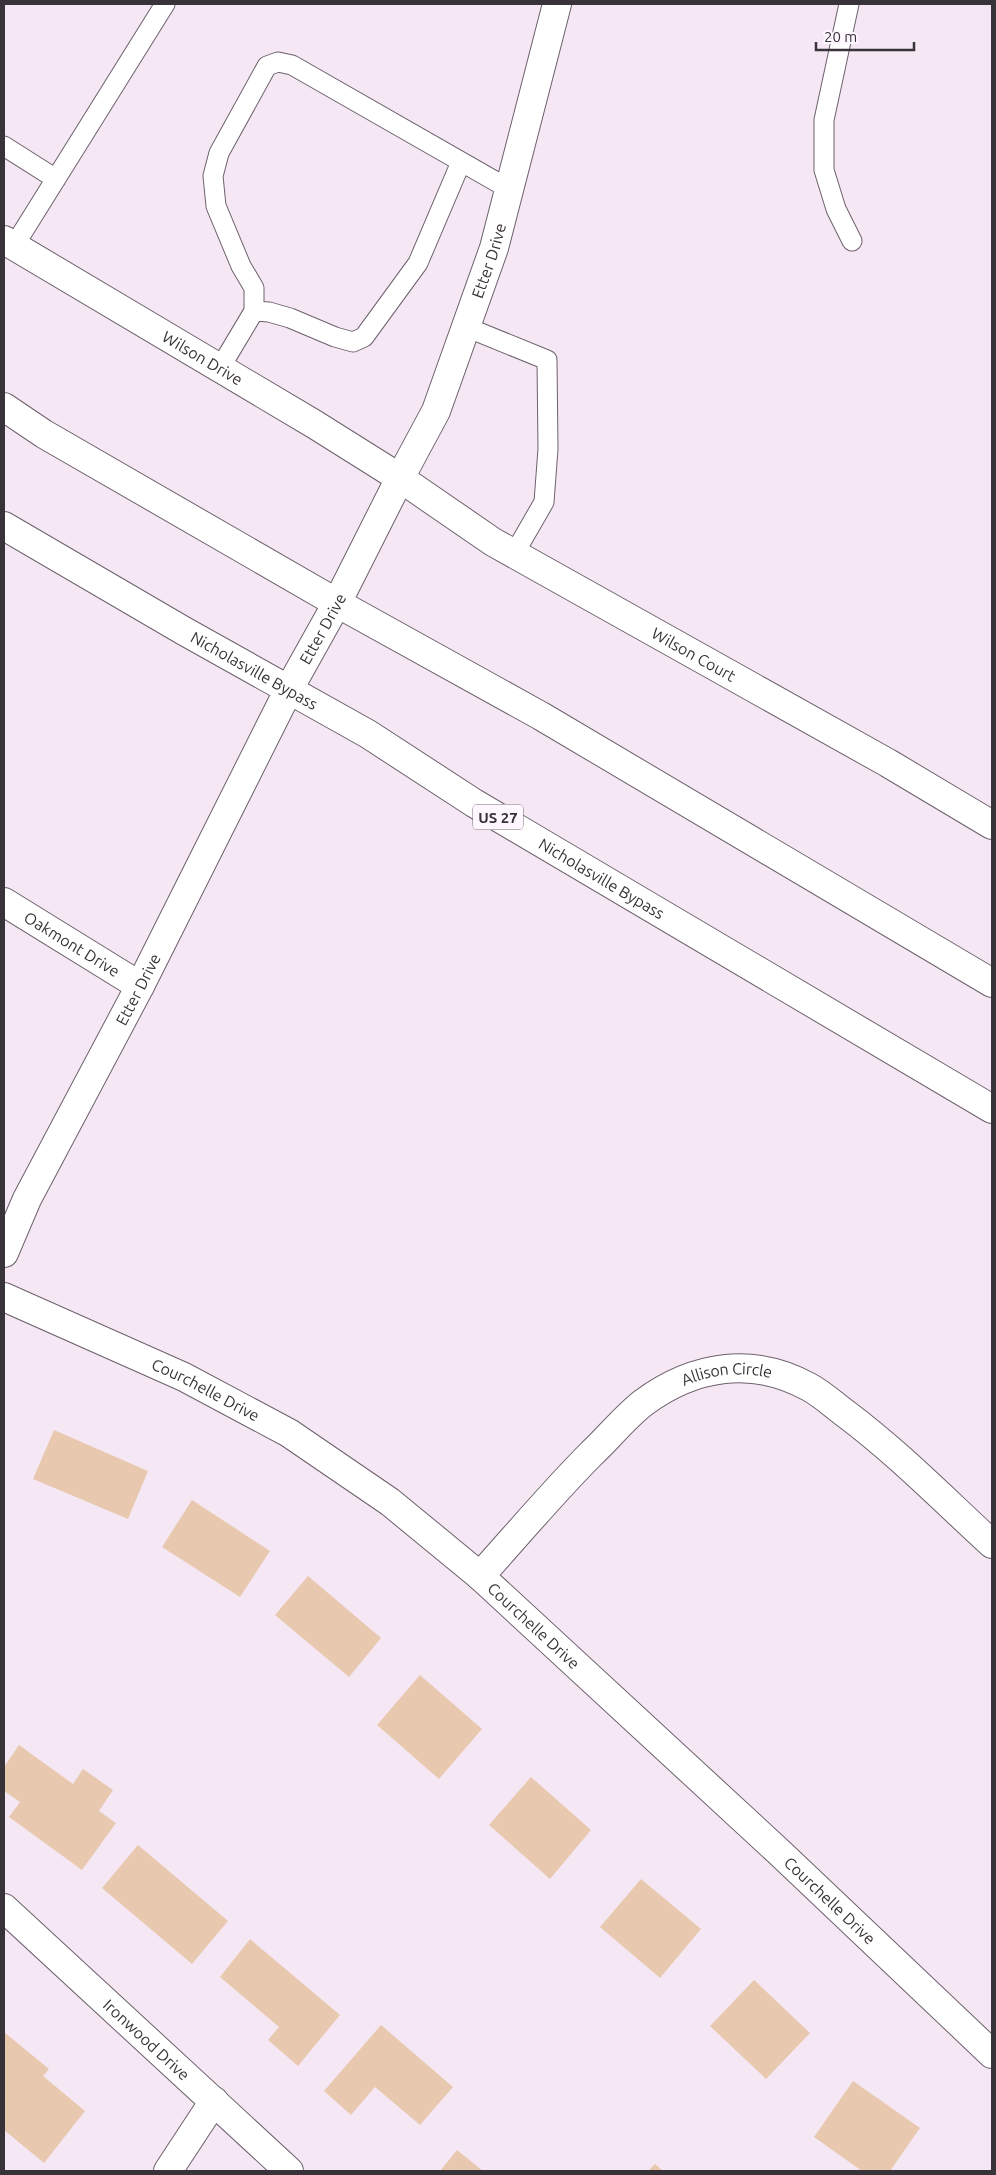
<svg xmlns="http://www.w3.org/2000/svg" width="996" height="2175" font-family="Ubuntu,sans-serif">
  <rect width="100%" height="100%" fill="#f5e8f4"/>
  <path fill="#e8c8af" d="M54,1430L148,1471L128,1519L33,1479Z
    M192,1500L270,1551L240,1597L162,1547Z
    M308,1576L381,1638L349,1677L275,1615Z
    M420,1675L482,1729L439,1779L377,1725Z
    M19,1745L73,1784L83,1769L113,1790L99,1811L116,1823L82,1870L9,1817L20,1802L4,1791V1767Z
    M531,1777L591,1830L550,1879L489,1825Z
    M138,1845L228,1921L192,1964L102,1888Z
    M641,1879L701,1929L660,1978L600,1927Z
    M250,1939L340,2015L298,2066L268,2040L279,2027L220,1977Z
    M754,1980L810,2033L766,2079L710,2026Z
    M381,2025L453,2087L420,2125L375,2087L351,2115L324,2091Z
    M4,2032L49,2069L43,2076L85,2111L44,2163L4,2130Z
    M853,2081L920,2128L890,2171H862L814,2137Z
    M457,2150L483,2171H440Z
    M655,2164L663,2171H648Z"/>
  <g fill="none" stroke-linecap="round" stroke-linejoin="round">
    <g stroke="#6c616c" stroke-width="21">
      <path id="service" d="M849,4L824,120V170L836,209L852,241
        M4,146L56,179
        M14,246L165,4
        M254,311L269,312L290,318L335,337L353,342L364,337L418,263L461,162
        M466,327L547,360L548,449L544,502L514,554
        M220,368L254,311V288L241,266L216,206L213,176L219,153L267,66L278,62L292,65L509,189"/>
    </g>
    <g stroke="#6c616c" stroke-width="30">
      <g id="minor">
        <path id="s1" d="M4,240L314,424L400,478L493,542L888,763L992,825"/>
        <path id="s2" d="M4,902L140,986"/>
        <path id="s3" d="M4,1253L27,1199L140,986L289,689"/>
        <path id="s4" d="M4,1297L184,1377L289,1433L390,1502L480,1576L779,1852L992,2054"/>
        <path id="s5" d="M480,1576C517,1535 553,1492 592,1453C609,1437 625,1417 643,1403C694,1365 753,1356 809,1387C822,1394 834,1405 846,1414C898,1453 944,1500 992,1544"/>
        <path id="s6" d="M4,1908L289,2171"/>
        <path d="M168,2171L214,2101"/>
      </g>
    </g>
    <g stroke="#6c616c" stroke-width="30">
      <g id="tertiary">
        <path id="s7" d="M289,689L337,603L400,478L436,411L494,248L557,4"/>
      </g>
    </g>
    <g stroke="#6c616c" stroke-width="30">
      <g id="trunk">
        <path d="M4,407L44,434L337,603L541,716L992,983"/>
        <path id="s8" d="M4,526L184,631L368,734L474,803L992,1109"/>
      </g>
    </g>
    <use href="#service" stroke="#fff" stroke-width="19"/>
    <use href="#minor" stroke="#fff" stroke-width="28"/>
    <use href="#tertiary" stroke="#fff" stroke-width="28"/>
    <use href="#trunk" stroke="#fff" stroke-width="28"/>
  </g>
  <g text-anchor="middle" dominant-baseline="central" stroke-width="5" stroke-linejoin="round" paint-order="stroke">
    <rect fill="#fff7ff" stroke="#746e74" stroke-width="1" x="473" y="804.5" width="50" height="25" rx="4"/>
    <g font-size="15" font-weight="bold" fill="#383338">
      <text x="498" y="817">US 27</text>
    </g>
    <g font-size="16" fill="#383338" stroke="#fff7ff">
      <text stroke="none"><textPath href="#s7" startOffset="474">Etter Drive</textPath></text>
      <text stroke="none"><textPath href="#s1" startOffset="231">Wilson Drive</textPath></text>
      <text stroke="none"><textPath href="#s7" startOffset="69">Etter Drive</textPath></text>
      <text stroke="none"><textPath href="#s1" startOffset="805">Wilson Court</textPath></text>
      <text stroke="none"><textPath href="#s8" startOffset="289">Nicholasville Bypass</textPath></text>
      <text stroke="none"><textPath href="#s8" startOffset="694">Nicholasville Bypass</textPath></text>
      <text stroke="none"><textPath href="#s2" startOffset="80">Oakmont Drive</textPath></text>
      <text stroke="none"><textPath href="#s3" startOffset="296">Etter Drive</textPath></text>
      <text stroke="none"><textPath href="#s5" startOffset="329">Allison Circle</textPath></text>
      <text stroke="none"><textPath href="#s4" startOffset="222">Courchelle Drive</textPath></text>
      <text stroke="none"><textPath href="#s4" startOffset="628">Courchelle Drive</textPath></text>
      <text stroke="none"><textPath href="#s4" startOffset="1032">Courchelle Drive</textPath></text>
      <text stroke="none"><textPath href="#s6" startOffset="194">Ironwood Drive</textPath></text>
    </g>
  </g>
  <rect width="996" height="2175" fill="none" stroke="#383338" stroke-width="10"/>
  <path d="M816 42v8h98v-8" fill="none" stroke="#383338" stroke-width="2.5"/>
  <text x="824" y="42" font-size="15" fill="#383338" stroke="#fff7ff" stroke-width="4" paint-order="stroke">20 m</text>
</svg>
